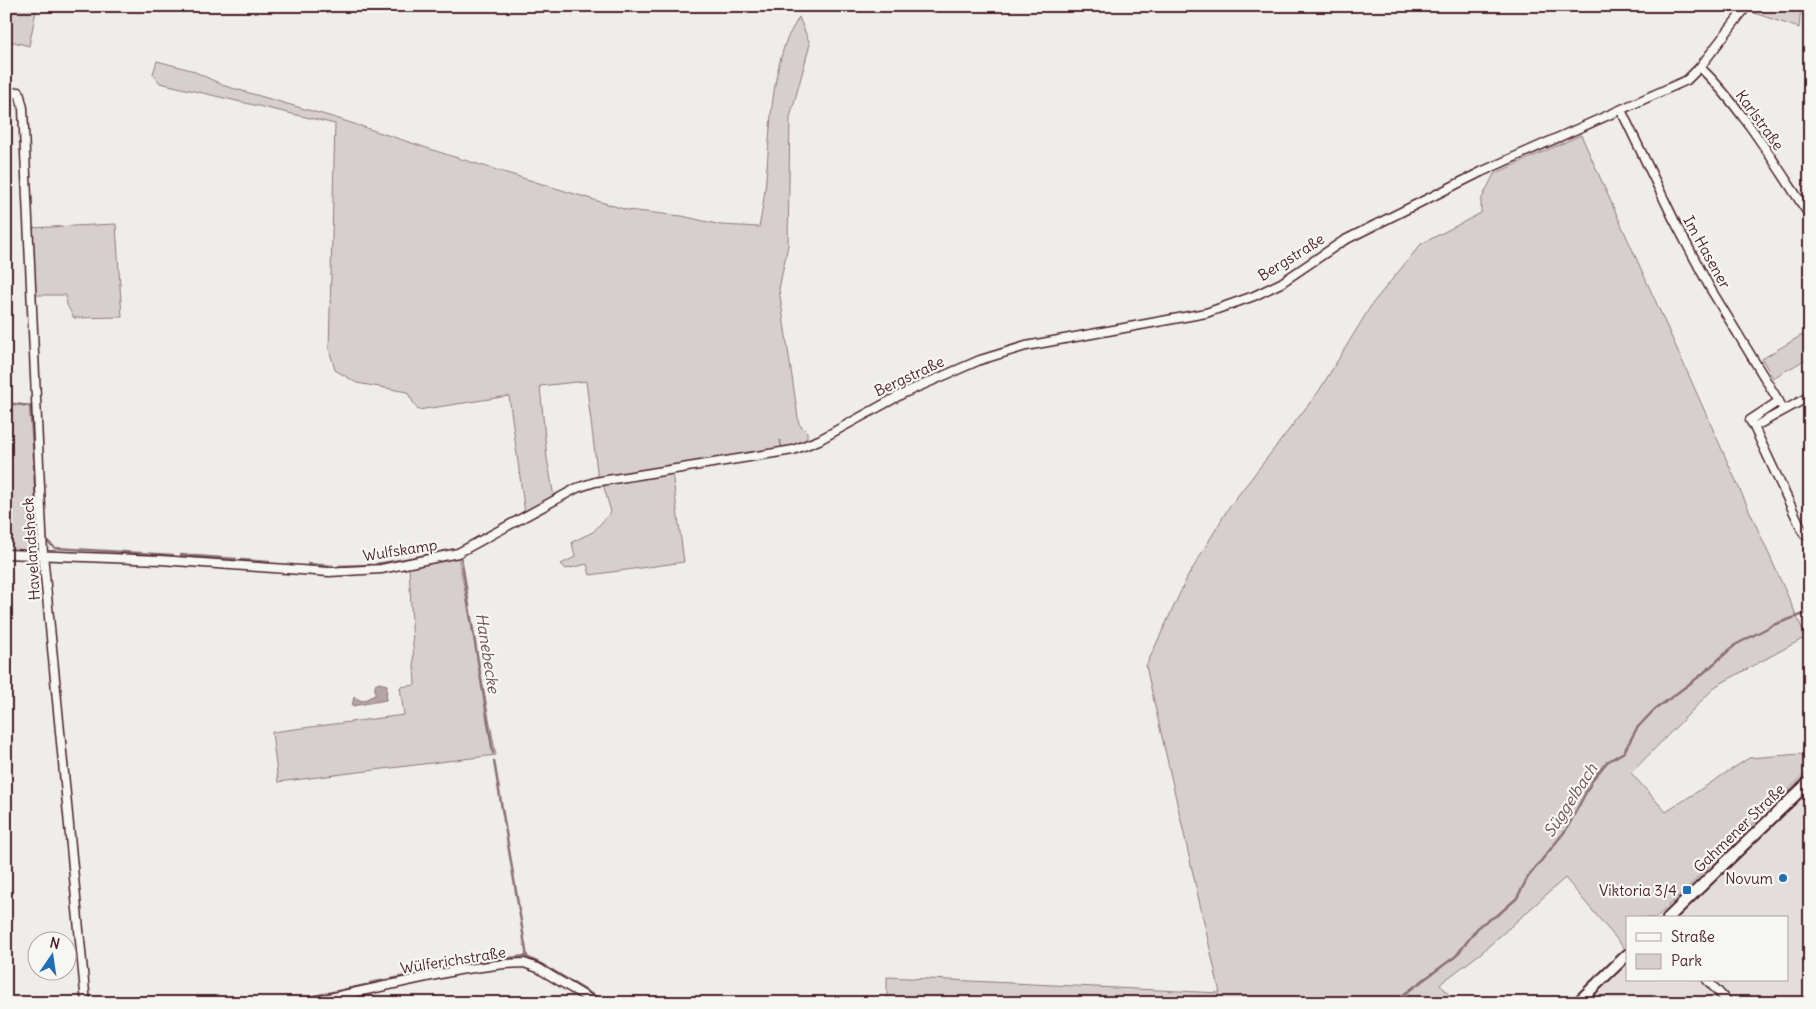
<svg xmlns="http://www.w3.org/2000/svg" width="1816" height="1009" font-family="Delius,sans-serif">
  <rect width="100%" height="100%" fill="#efedea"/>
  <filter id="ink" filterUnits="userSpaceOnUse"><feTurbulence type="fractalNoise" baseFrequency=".02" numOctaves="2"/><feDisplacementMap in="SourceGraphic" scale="10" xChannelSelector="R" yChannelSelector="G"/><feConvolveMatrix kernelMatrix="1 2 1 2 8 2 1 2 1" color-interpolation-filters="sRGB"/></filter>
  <g filter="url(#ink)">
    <path fill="#e3dedc" d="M1810,781V1003H1580L1627,959V980H1787V918H1671Z"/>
    <path fill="#d7cfce" stroke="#90777c" d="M6,6H37L29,46L6,40Z
      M1759,6H1801L1799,28L1754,13Z
      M799,17L810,44L790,118L788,245L779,289L799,424L807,432V443L782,448L780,440L782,449L598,479L586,381L540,386L547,458L554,497L525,514L509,396L418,410L407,392L357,383L335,370L329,349L335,124L160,83L153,74L157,61L191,70L225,86L336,118L448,155L627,210L682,216L721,225L759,227C772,167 765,103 785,44C788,35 794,26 799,17Z
      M1581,135L1806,637L1716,686L1631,773L1666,812L1749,758L1800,754L1810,762V769L1656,918H1627V946L1625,949L1565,878L1481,953L1440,984L1456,1003H887V977L1220,993L1146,666L1187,578L1229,507L1319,391L1372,304L1421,244L1481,213V200L1494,174Z
      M116,224L122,317L74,318L67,305L66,295H32L29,228Z
      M1802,335L1810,349V357L1773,378L1762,359Z
      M6,403L36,406L41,550H6Z
      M672,472L684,562L590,575L587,564L566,569L561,564L575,557L572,542L593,532L611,512L603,484Z
      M458,555L496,755L278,782L272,732L404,715L400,687L415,685L409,567Z"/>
    <path fill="#b4a4a5" stroke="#8a6f74" d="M379,683L387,685L386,700L352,706L354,697L362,701L375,695V685Z"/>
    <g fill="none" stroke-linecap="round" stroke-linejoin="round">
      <path stroke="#8a6f74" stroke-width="2.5" d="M6,403L30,406L34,458
        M34,465L38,541
        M46,540L55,548L173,555
        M181,555L236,559
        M423,556L437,553
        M461,557L493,753
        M241,560L269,562
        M308,564L333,566
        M377,564L417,557
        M339,566L371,565
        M494,761L527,957
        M495,960L525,956L545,966
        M454,966L489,961
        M552,970L606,1003
        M417,973L448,967
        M370,983L412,975
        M296,1000L366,985
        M283,1003L292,1001
        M1388,1003L1399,998L1456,956L1480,925L1499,914L1517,898L1528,877L1566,830L1593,779L1607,762L1624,752L1637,728L1653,711L1700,676L1735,645L1773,625L1810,612"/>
      <g stroke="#4a1f2b" stroke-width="11">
        <path id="street" d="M1700,67C1744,110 1776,166 1810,216
          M6,94L19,92L23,108L43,554L86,1003
          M1621,110L1674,220L1710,288L1784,410
          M1810,396L1754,427L1804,534L1810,532
          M1754,427L1750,420L1779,401
          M6,554L161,560L329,572L381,569L458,553L577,488L595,482L793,450L819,440L904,393L980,360L1026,346L1206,313L1254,296L1281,283L1343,241L1481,172L1687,80L1700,67L1747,6
          M1707,980L1729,1003
          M306,1003L459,970L504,964L524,963L538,968L596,1003"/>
      </g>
      <g stroke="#4a1f2b" stroke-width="14">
        <path id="secondary" d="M1668,918L1810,781
          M1577,1003L1627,955"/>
      </g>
      <use href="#street" stroke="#f6f6f2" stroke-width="8"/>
      <use href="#secondary" stroke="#f6f6f2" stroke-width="10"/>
    </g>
  </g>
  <g fill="#1f6fb2" stroke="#f6f6f2" stroke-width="2">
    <circle cx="1783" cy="878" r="5"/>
    <rect x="1682" y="885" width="10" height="10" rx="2.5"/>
  </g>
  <g text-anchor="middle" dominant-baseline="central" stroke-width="4.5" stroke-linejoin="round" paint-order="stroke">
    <g font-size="15" fill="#4a1f2b" stroke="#f6f6f2">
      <text transform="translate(1760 120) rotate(54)">Karlstraße</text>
      <text transform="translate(1707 252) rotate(61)">Im Hasener</text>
      <text transform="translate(1291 257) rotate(-32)">Bergstraße</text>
      <text transform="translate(909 376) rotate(-25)">Bergstraße</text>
      <text transform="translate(31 549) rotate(-94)">Havelandsheck</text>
      <text transform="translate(400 550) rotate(-9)">Wulfskamp</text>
      <text transform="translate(1739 828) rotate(-44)">Gahmener Straße</text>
      <text transform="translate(453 960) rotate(-9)">Wülferichstraße</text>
    </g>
    <g font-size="15" fill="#4a1f2b" stroke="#f6f6f2" text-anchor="end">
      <text x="1773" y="878">Novum</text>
      <text x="1677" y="890">Viktoria 3/4</text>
    </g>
    <g font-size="16" font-style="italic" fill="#6f4e56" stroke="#f6f6f2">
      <text transform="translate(488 653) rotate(81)">Hanebecke</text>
      <text transform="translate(1570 800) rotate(-57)">Süggelbach</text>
    </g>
  </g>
  <rect width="1816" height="1009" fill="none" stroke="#f6f6f2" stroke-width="25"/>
  <rect x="12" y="12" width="1791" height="984" fill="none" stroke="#4a1f2b" stroke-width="2" filter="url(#ink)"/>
  <rect x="1626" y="916" width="162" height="65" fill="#f6f6f2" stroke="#b1a0a2"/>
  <rect x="1636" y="933" width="25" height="8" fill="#f6f6f2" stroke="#b1a0a2"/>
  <text x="1671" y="942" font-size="15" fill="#4a1f2b">Straße</text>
  <rect x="1636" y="954" width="25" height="15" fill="#d7cfce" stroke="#b1a0a2"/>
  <text x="1671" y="966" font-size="15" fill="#4a1f2b">Park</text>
  <g transform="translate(52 956) rotate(13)"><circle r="24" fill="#f6f6f2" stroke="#b1a0a2"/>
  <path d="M0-4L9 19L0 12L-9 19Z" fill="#1f6fb2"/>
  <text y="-8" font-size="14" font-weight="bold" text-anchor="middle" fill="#4a1f2b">N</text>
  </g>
</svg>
